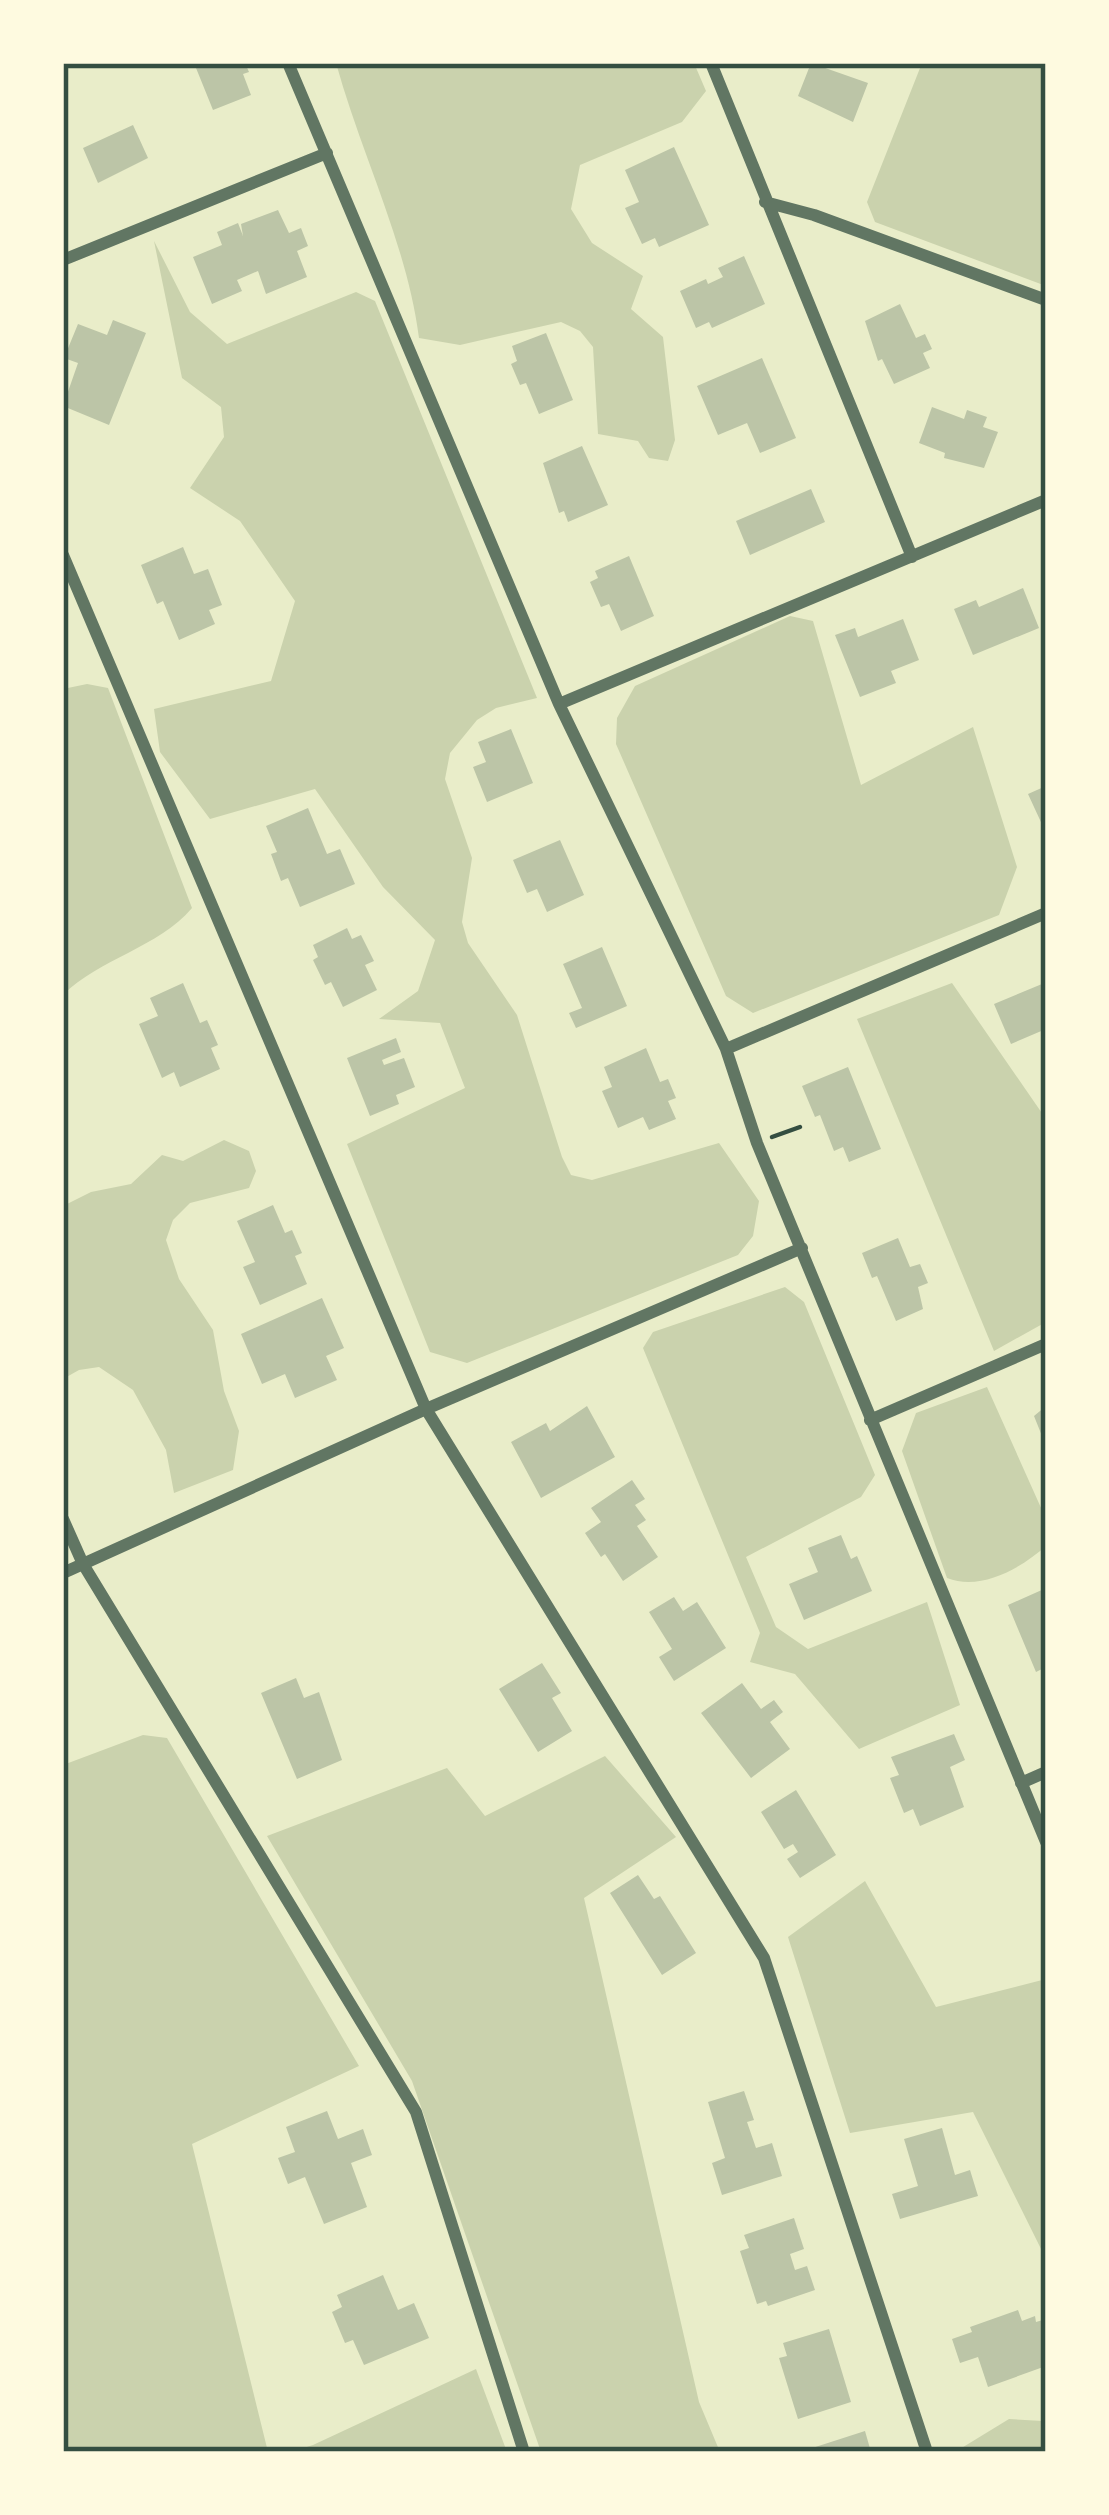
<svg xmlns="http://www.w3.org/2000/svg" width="1109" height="2515" font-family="Raleway,sans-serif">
  <rect width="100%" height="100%" fill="#e9edc9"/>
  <path fill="#cad2ad" d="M336,63H694L706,91L682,122L580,165L571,209L592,243L643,276L631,309L663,337L675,440L668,461L649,458L638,441L598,434L593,347L580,331L561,322L460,345L419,338C407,244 361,154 336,63Z
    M922,63H1046V286L875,222L867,202Z
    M154,241L190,312L227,344L356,292L375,301L537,698L496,708L477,720L450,753L445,779L472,858L462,922L468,943L517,1015L562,1157L571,1175L592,1180L719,1143L759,1201L753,1236L738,1255L467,1363L430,1352L347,1144L465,1088L440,1023L379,1019L418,991L435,940L383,887L315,789L210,819L160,752L154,709L271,681L295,601L240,521L190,488L224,437L221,407L182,378Z
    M790,616L813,621L861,785L973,727L1017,867L999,915L753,1013L726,996L616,744L617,718L635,686Z
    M87,684L108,688L192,908C158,948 100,958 63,995V689Z
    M952,983L1046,1119V1322L994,1351L857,1019Z
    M224,1140L249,1151L256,1171L249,1188L190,1203L173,1220L166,1240L179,1279L213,1330L224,1391L239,1431L233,1470L174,1493L166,1450L133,1390L99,1367L79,1370L63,1379V1206L91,1192L131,1184L162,1155L183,1161Z
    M785,1287L804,1302L875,1475L861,1497L746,1557L776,1627L808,1649L927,1602L960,1705L859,1749L795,1674L750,1662L760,1633L643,1348L653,1332Z
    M987,1387L1046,1519V1546C1020,1569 981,1591 947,1578L902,1451L916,1413Z
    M143,1735L167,1738L359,2066L192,2144L268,2452H63V1765Z
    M605,1756L676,1837L584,1898L699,2402L720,2452H541L412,2081L267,1836L447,1768L485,1816Z
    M865,1881L936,2007L1046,1979V2259L973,2112L850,2133L788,1937Z
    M476,2369L507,2452H291L313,2445Z
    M1009,2419L1043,2421L1046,2452H955Z"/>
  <path fill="#bcc5a7" d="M194,63H245L249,72L243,74L251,95L213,110Z
    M811,63L868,83L853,122L798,96Z
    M133,125L148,158L98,183L83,148Z
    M674,147L709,225L659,247L655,238L642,244L625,208L639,202L625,170Z
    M278,210L289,233L301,228L308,246L297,251L307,277L266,294L258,271L237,280L242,291L212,304L193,257L222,245L217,232L238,223L243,236L241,224Z
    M744,256L765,304L712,328L709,322L696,328L680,291L706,279L708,284L723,277L718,268Z
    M900,304L916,338L925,334L932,349L923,353L930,368L894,384L882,359L878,361L865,321Z
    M113,320L146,333L109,425L63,406L78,363L64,358L78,324L107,335Z
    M546,333L573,400L539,414L526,383L520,385L511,364L517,361L512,346Z
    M762,358L796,438L760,453L747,423L718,435L697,386Z
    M932,407L964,419L967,410L987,417L983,427L998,432L984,468L944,458L945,453L919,443Z
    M582,446L608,505L568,522L564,511L559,513L543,463Z
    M811,489L825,522L750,555L736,521Z
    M183,547L194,574L208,569L222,605L209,610L215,624L179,640L163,601L157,604L141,565Z
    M629,556L654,616L621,631L609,604L601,607L590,582L598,578L595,571Z
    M1023,588L1039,628L973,655L954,609L976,600L979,607Z
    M903,619L919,660L891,671L896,683L860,697L835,635L855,628L858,637Z
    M511,729L533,783L487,802L473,767L486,762L478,742Z
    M1046,786V833L1028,794Z
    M308,808L327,854L340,849L355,884L300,907L288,878L281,881L271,854L277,852L266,826Z
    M560,840L584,895L547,912L537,889L527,893L513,860Z
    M347,928L352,939L361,935L374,961L365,965L377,990L343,1007L331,982L325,985L313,960L318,957L313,945Z
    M602,947L627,1006L576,1028L569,1013L582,1008L563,964Z
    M183,983L200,1023L207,1020L218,1045L211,1048L220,1069L180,1087L174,1072L162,1078L139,1024L158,1016L150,998Z
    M1042,984L1046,990V1029L1011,1044L994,1004Z
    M396,1038L401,1052L382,1060L384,1065L404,1058L415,1087L396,1095L399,1104L370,1116L347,1058Z
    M646,1048L660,1082L668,1079L676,1098L668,1101L676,1119L649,1130L643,1117L618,1128L602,1091L612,1087L604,1067Z
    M848,1067L881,1149L849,1162L843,1147L834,1151L820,1115L815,1117L802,1086Z
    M273,1205L285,1233L292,1230L302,1253L295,1256L307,1284L260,1305L243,1267L255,1262L237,1221Z
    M898,1238L910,1267L920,1264L928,1283L918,1287L923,1309L896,1321L877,1276L872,1278L862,1253Z
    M322,1298L344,1348L326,1356L337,1380L295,1398L285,1374L262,1384L241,1334Z
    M587,1406L615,1457L541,1498L511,1442L546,1423L550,1431Z
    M1046,1406V1446L1034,1416Z
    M632,1480L645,1499L635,1505L646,1520L637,1526L658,1557L623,1581L605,1554L601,1557L585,1533L601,1522L591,1508Z
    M841,1535L851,1559L857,1556L872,1591L804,1620L789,1584L818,1572L808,1548Z
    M1044,1589L1046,1594V1679L1042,1669L1036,1672L1008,1605Z
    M674,1597L683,1611L697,1602L726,1648L674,1681L659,1657L672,1649L649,1612Z
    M542,1663L561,1693L552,1698L572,1731L538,1752L499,1689Z
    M296,1678L304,1698L319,1692L342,1760L297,1779L261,1693Z
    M742,1683L761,1709L774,1700L783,1712L770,1722L790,1749L751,1778L701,1713Z
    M954,1734L965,1760L950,1767L964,1807L920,1826L913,1809L904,1813L890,1778L899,1775L891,1757Z
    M796,1790L836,1855L800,1878L787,1859L798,1852L793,1844L784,1849L761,1812Z
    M638,1875L654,1899L660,1896L696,1953L662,1975L610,1893Z
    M744,2091L754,2120L747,2122L756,2148L772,2143L782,2176L722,2195L712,2163L725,2158L708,2102Z
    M327,2111L338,2139L363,2129L372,2155L351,2163L367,2207L324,2224L305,2177L288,2184L278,2158L295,2152L286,2127Z
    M942,2128L955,2175L970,2170L978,2196L900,2219L892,2194L918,2186L904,2139Z
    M794,2218L804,2249L790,2254L795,2270L807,2266L815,2290L768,2306L766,2301L757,2304L740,2251L749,2248L744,2235Z
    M383,2275L398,2310L414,2303L429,2338L364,2365L353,2340L345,2343L332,2312L342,2307L337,2295Z
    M1018,2310L1022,2321L1035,2316L1036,2322L1046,2319V2366L988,2387L978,2357L960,2363L952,2339L972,2332L970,2327Z
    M829,2329L851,2402L798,2419L779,2358L787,2356L783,2343Z
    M865,2431L871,2452H803V2451Z"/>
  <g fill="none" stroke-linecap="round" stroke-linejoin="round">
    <path stroke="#344e41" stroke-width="4.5" d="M772,1137L800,1127"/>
    <path stroke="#617663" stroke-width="12" d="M288,63L559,704L726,1049L757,1143L1046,1842
      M711,63L912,557
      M765,202L814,215L1046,300
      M63,260L327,153
      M63,555L426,1409L764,1958L927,2452
      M559,704L1046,500
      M726,1049L1046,913
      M870,1420L1046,1344
      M63,1519L83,1564L416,2112L524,2452
      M63,1573L426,1409L802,1248
      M1021,1783L1046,1772"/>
  </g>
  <rect width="1109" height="2515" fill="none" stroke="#fefae0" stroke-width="132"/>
  <rect x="66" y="66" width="977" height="2383" fill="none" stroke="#344e41" stroke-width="4.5"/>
</svg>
